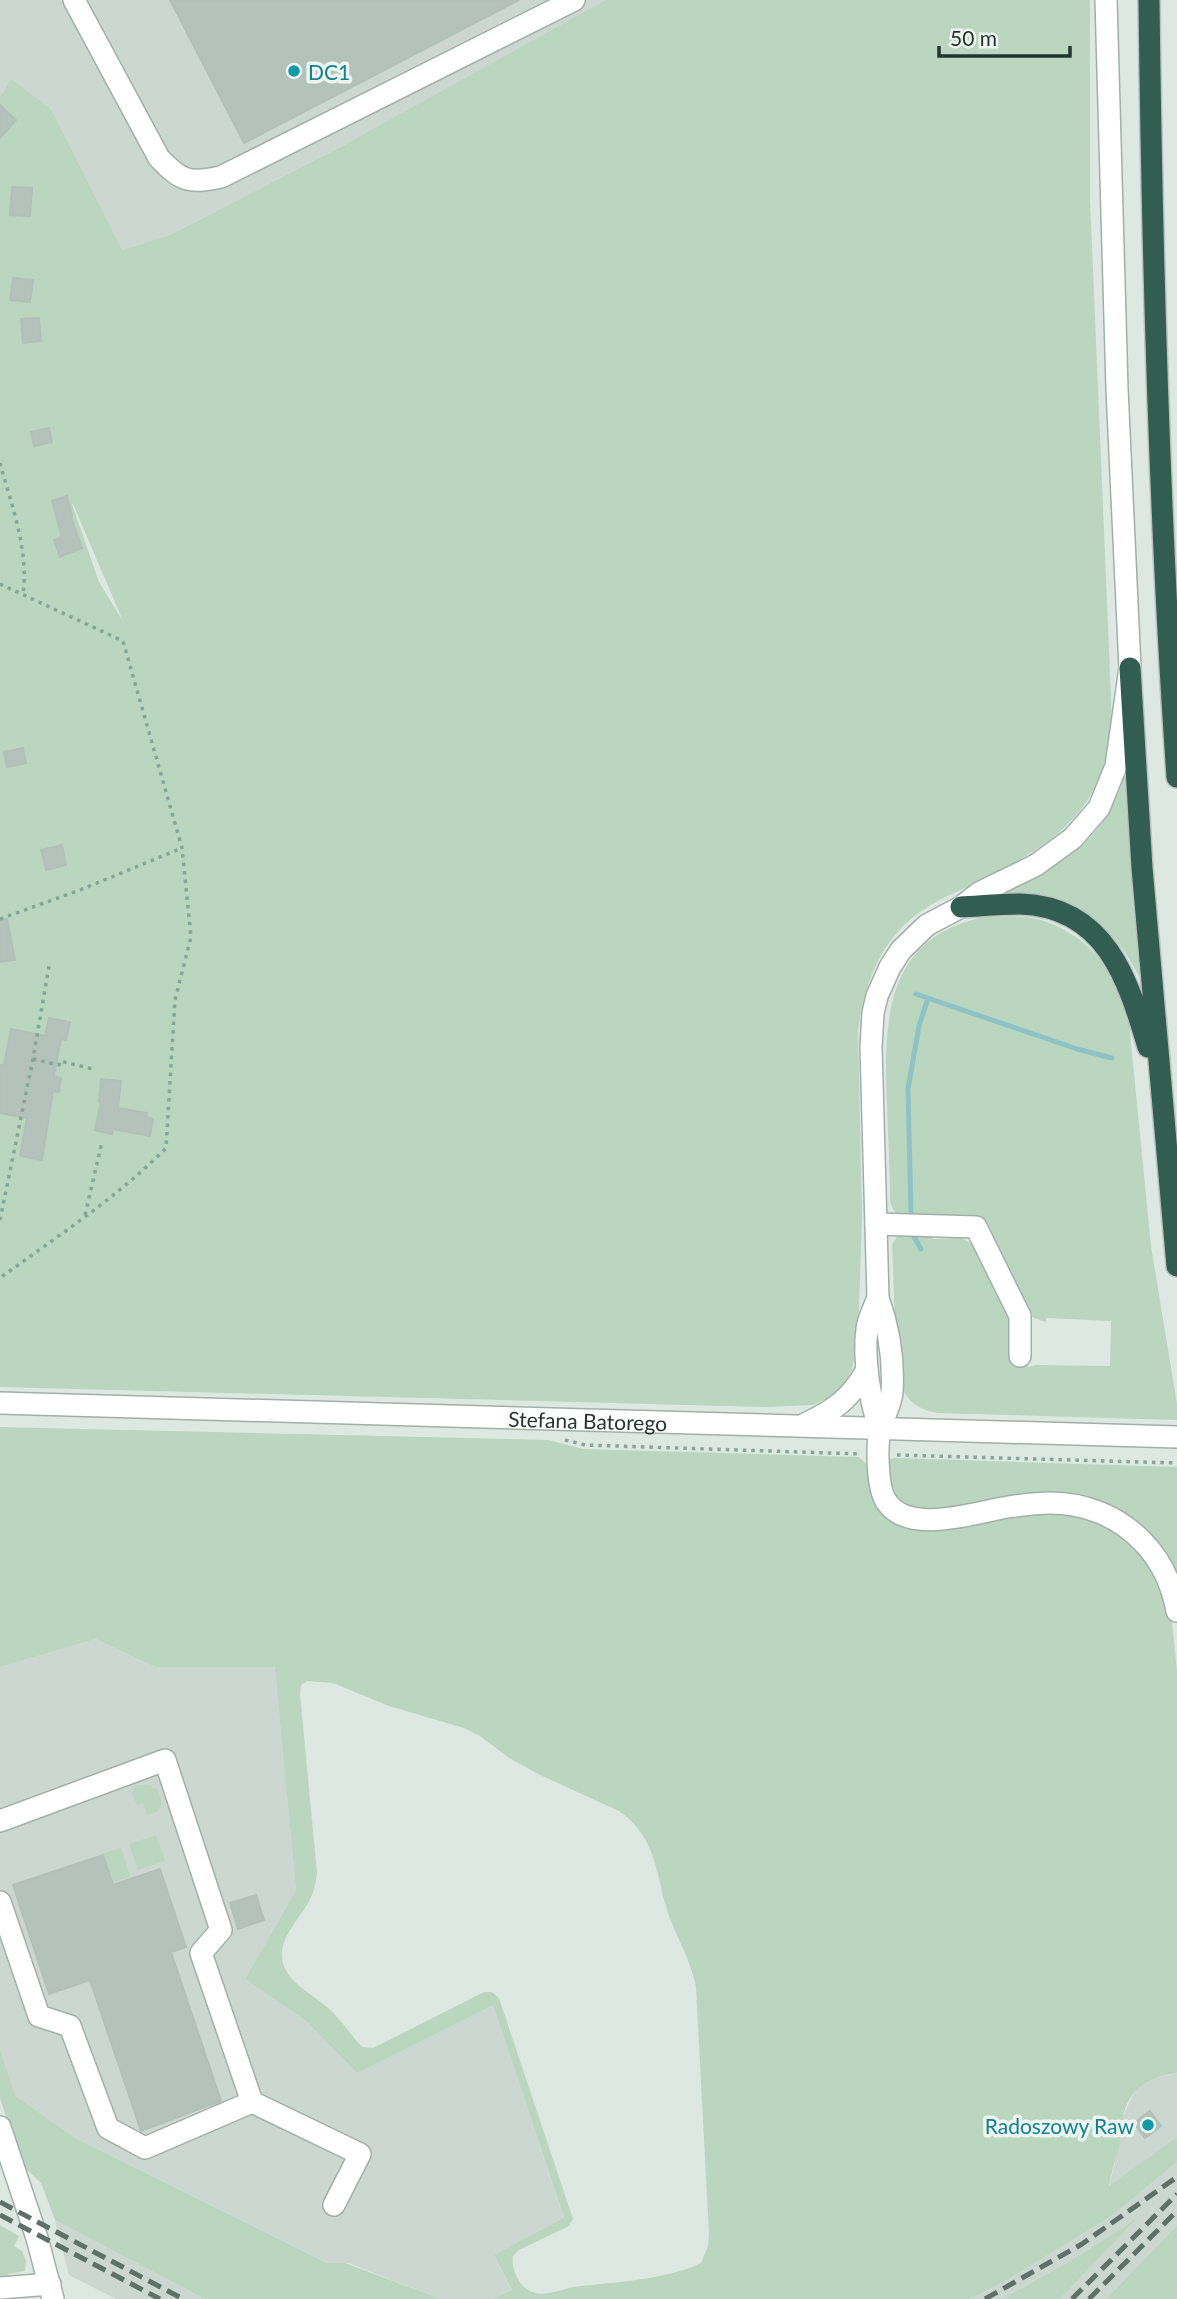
<svg xmlns="http://www.w3.org/2000/svg" width="1177" height="2299" font-family="Lato,sans-serif">
  <rect width="100%" height="100%" fill="#dee8e3"/>
  <path fill="#cdd7d2" d="M0,0H623L170,235L122,250L87,188L51,109L11,80L0,97Z
    M96,1639L155,1667H276L296,1890L245,1979L306,2021L357,2073L416,2040L493,2005L564,2219L494,2255L512,2291L494,2299H441L348,2263L336,2265L327,2263L75,2138L16,2096L0,2049V1667Z
    M1177,2073V2137L1109,2187L1119,2146L1122,2118L1133,2095L1139,2085L1149,2079Z
    M1177,2162V2225L1106,2299H1060L1133,2221L1070,2261L1002,2299H970L1007,2280L1112,2216Z
    M55,2220L205,2299H116L69,2275Z"/>
  <path fill="#bad6bf" fill-rule="evenodd" d="M606,0H1090V199L1111,697C1115,801 1065,839 978,882C952,894 925,905 904,925C875,954 863,992 858,1031L862,1218L858,1337L852,1370L838,1393L813,1405L768,1407L0,1387V97L11,79L51,109L122,250L170,235L344,145ZM72,504H73L123,621L99,582Z
    M1125,768L1140,979C1115,921 1061,892 999,894C1043,873 1087,854 1110,809C1117,796 1124,783 1125,768Z
    M992,916C1003,917 1014,916 1025,917C1056,920 1088,941 1106,967C1117,984 1123,1004 1129,1023L1151,1246L1177,1404V1420L938,1413C914,1409 904,1398 897,1375L892,1244L899,1234L930,1233L933,1239L961,1238L979,1247L1008,1302L1028,1367L1036,1365L1110,1366L1111,1321L1046,1318V1322L1034,1318L1025,1311L978,1218H903L894,1211L890,1202C890,1169 888,1137 887,1104C883,1018 886,932 992,916Z
    M0,1427L548,1440L583,1449L858,1457C872,1463 886,1501 893,1515L1011,1511L1072,1512L1121,1530L1151,1562L1171,1612L1177,1671V2073C1147,2077 1129,2088 1122,2120C1120,2129 1121,2139 1119,2148C1115,2161 1111,2173 1109,2186L1177,2137V2162L1112,2216L1007,2280L970,2299H494L512,2290L494,2255L564,2218L493,2005L357,2073L306,2021L245,1979L296,1890L275,1667H155L96,1639L0,1667ZM307,1681L333,1683L389,1706L464,1728L480,1736L509,1758L540,1775L619,1811C658,1838 655,1875 669,1916C678,1940 691,1961 696,1987L709,2234L708,2246L701,2263C667,2280 612,2282 574,2287C561,2289 546,2297 532,2292C519,2287 511,2269 513,2256L519,2250L569,2226L573,2219L499,1998L492,1992H484L373,2048L362,2047C350,2034 340,2018 327,2007C306,1989 271,1974 285,1940C297,1914 314,1906 317,1873L300,1694L301,1685Z
    M894,1458L1177,1467V1578L1175,1569L1160,1544L1142,1528L1091,1504L929,1515L901,1506L889,1489L888,1460Z
    M136,1785H149L158,1790L162,1805L157,1812L147,1815L143,1803L137,1805L132,1793Z
    M156,1835L165,1861L138,1870L129,1844Z
    M121,1847L130,1877L113,1883L103,1854Z
    M0,2049L16,2096L75,2138L327,2263H345L441,2299H205L55,2220L41,2183L22,2165L0,2098Z
    M1136,2219L1060,2299H1002L1070,2261Z
    M0,2225L19,2236L14,2246L22,2251L26,2261L25,2271L8,2274L7,2280L0,2279Z
    M1177,2225V2299H1106Z"/>
  <g fill="none" stroke-linecap="round" stroke-linejoin="round">
    <path stroke="#8dc2c6" stroke-width="5" d="M916,994L1077,1049L1112,1058
      M911,1213L908,1089L919,1026L928,998
      M913,1235L921,1249"/>
  </g>
  <path fill="#b4c2bc" stroke="#b2c0b9" stroke-width="2" d="M170,0H519L244,143Z
    M0,105L16,120L0,138Z
    M12,187L32,188L30,216L10,215Z
    M13,278L33,280L30,302L10,300Z
    M39,318L41,341L23,343L21,319Z
    M49,428L52,442L34,446L31,432Z
    M67,496L72,516L71,517L82,548L60,557L54,540L62,537L52,501Z
    M23,748L26,763L7,767L4,752Z
    M62,845L66,865L46,870L41,850Z
    M7,919L15,960L0,962V920Z
    M49,1018L70,1022L66,1040L61,1039L54,1076L61,1078L59,1092L53,1091L42,1160L20,1156L27,1118L0,1113V1065H4L11,1029L45,1036Z
    M101,1079L121,1081L118,1108L147,1113L146,1117L153,1119L150,1136L113,1129L112,1134L95,1130L101,1102H99Z
    M103,1855L113,1885L160,1869L186,1947L171,1952L221,2101L141,2131L90,1980L49,1994L13,1885Z
    M256,1895L264,1920L238,1929L230,1903Z
    M1150,2111L1161,2126L1145,2138L1134,2123Z"/>
  <g fill="none" stroke-linecap="round" stroke-linejoin="round">
    <g stroke="#a2afa9" stroke-width="24">
      <g id="minor">
        <path d="M74,0L159,158C181,181 189,184 221,177L574,0"/>
        <path d="M1106,0L1117,389L1130,668L1116,766L1099,808L1073,838L1036,865L979,893L961,907L927,925L901,950L890,967L877,996L873,1013L871,1047L878,1298C889,1328 894,1360 892,1392C891,1405 884,1415 881,1427C876,1443 877,1487 886,1501C908,1536 976,1512 1008,1507C1022,1505 1036,1503 1050,1503C1085,1503 1118,1516 1142,1541C1161,1560 1172,1584 1177,1611"/>
        <path d="M876,1224L976,1227L1020,1316V1356"/>
        <path d="M878,1298C874,1308 868,1319 867,1329C863,1357 870,1403 880,1429"/>
        <path id="s1" d="M0,1403L1177,1437"/>
        <path d="M805,1424C835,1410 850,1399 867,1370"/>
        <path d="M0,1821L165,1760L221,1930L201,1953L252,2102L360,2154L334,2205"/>
        <path d="M0,1902L39,2016L70,2026L108,2128L145,2148L252,2102"/>
        <path d="M0,2127L37,2238L53,2299"/>
        <path d="M0,2288L50,2284"/>
      </g>
    </g>
    <g stroke="#bdc2c0" stroke-width="24">
      <path id="highway" d="M1149,0C1152,259 1159,519 1177,777
        M1130,668L1142,868L1177,1266
        M961,907C981,906 1001,904 1021,904C1106,907 1128,980 1148,1047"/>
    </g>
    <path stroke="#83a799" stroke-width="3.5" stroke-dasharray="3.5 5" stroke-linecap="butt" d="M0,463C11,504 29,550 23,593
      M0,584L123,641L182,848L191,937L175,1000L166,1148C117,1198 56,1237 0,1278
      M0,919L80,890L182,848
      M33,1059L59,1065L60,1061L93,1069
      M85,1215L102,1142
      M0,1220L33,1059L49,966
      M565,1440L585,1445L861,1454
      M897,1455L1177,1463"/>
    <use href="#minor" stroke="#fff" stroke-width="21"/>
    <use href="#highway" stroke="#325d51" stroke-width="21"/>
    <path stroke="#5c716a" stroke-width="5" stroke-dasharray="14 7" stroke-linecap="butt" d="M0,2202L183,2299
      M0,2215L160,2299
      M985,2299L1082,2244L1177,2177
      M1072,2299L1177,2194
      M1089,2299L1177,2211"/>
  </g>
  <g fill="#0f9aa8" stroke="#eef5f1" stroke-width="2.5">
    <circle cx="294" cy="71" r="7"/>
    <circle cx="1148" cy="2125" r="7"/>
  </g>
  <g text-anchor="middle" dominant-baseline="central" stroke-width="7" stroke-linejoin="round" paint-order="stroke">
    <g font-size="21" fill="#0d838f" stroke="#eef5f1" text-anchor="start">
      <text x="308" y="71">DC1</text>
      <text x="1134" y="2125" text-anchor="end">Radoszowy Raw</text>
    </g>
    <g font-size="21" fill="#22352e" stroke="#eef5f1">
      <text stroke="none"><textPath href="#s1" startOffset="588">Stefana Batorego</textPath></text>
    </g>
  </g>
  <path d="M939 46v10h131v-10" fill="none" stroke="#22352e" stroke-width="3.5"/>
  <text x="950" y="46" font-size="21" fill="#22352e" stroke="#eef5f1" stroke-width="5" paint-order="stroke">50 m</text>
</svg>
